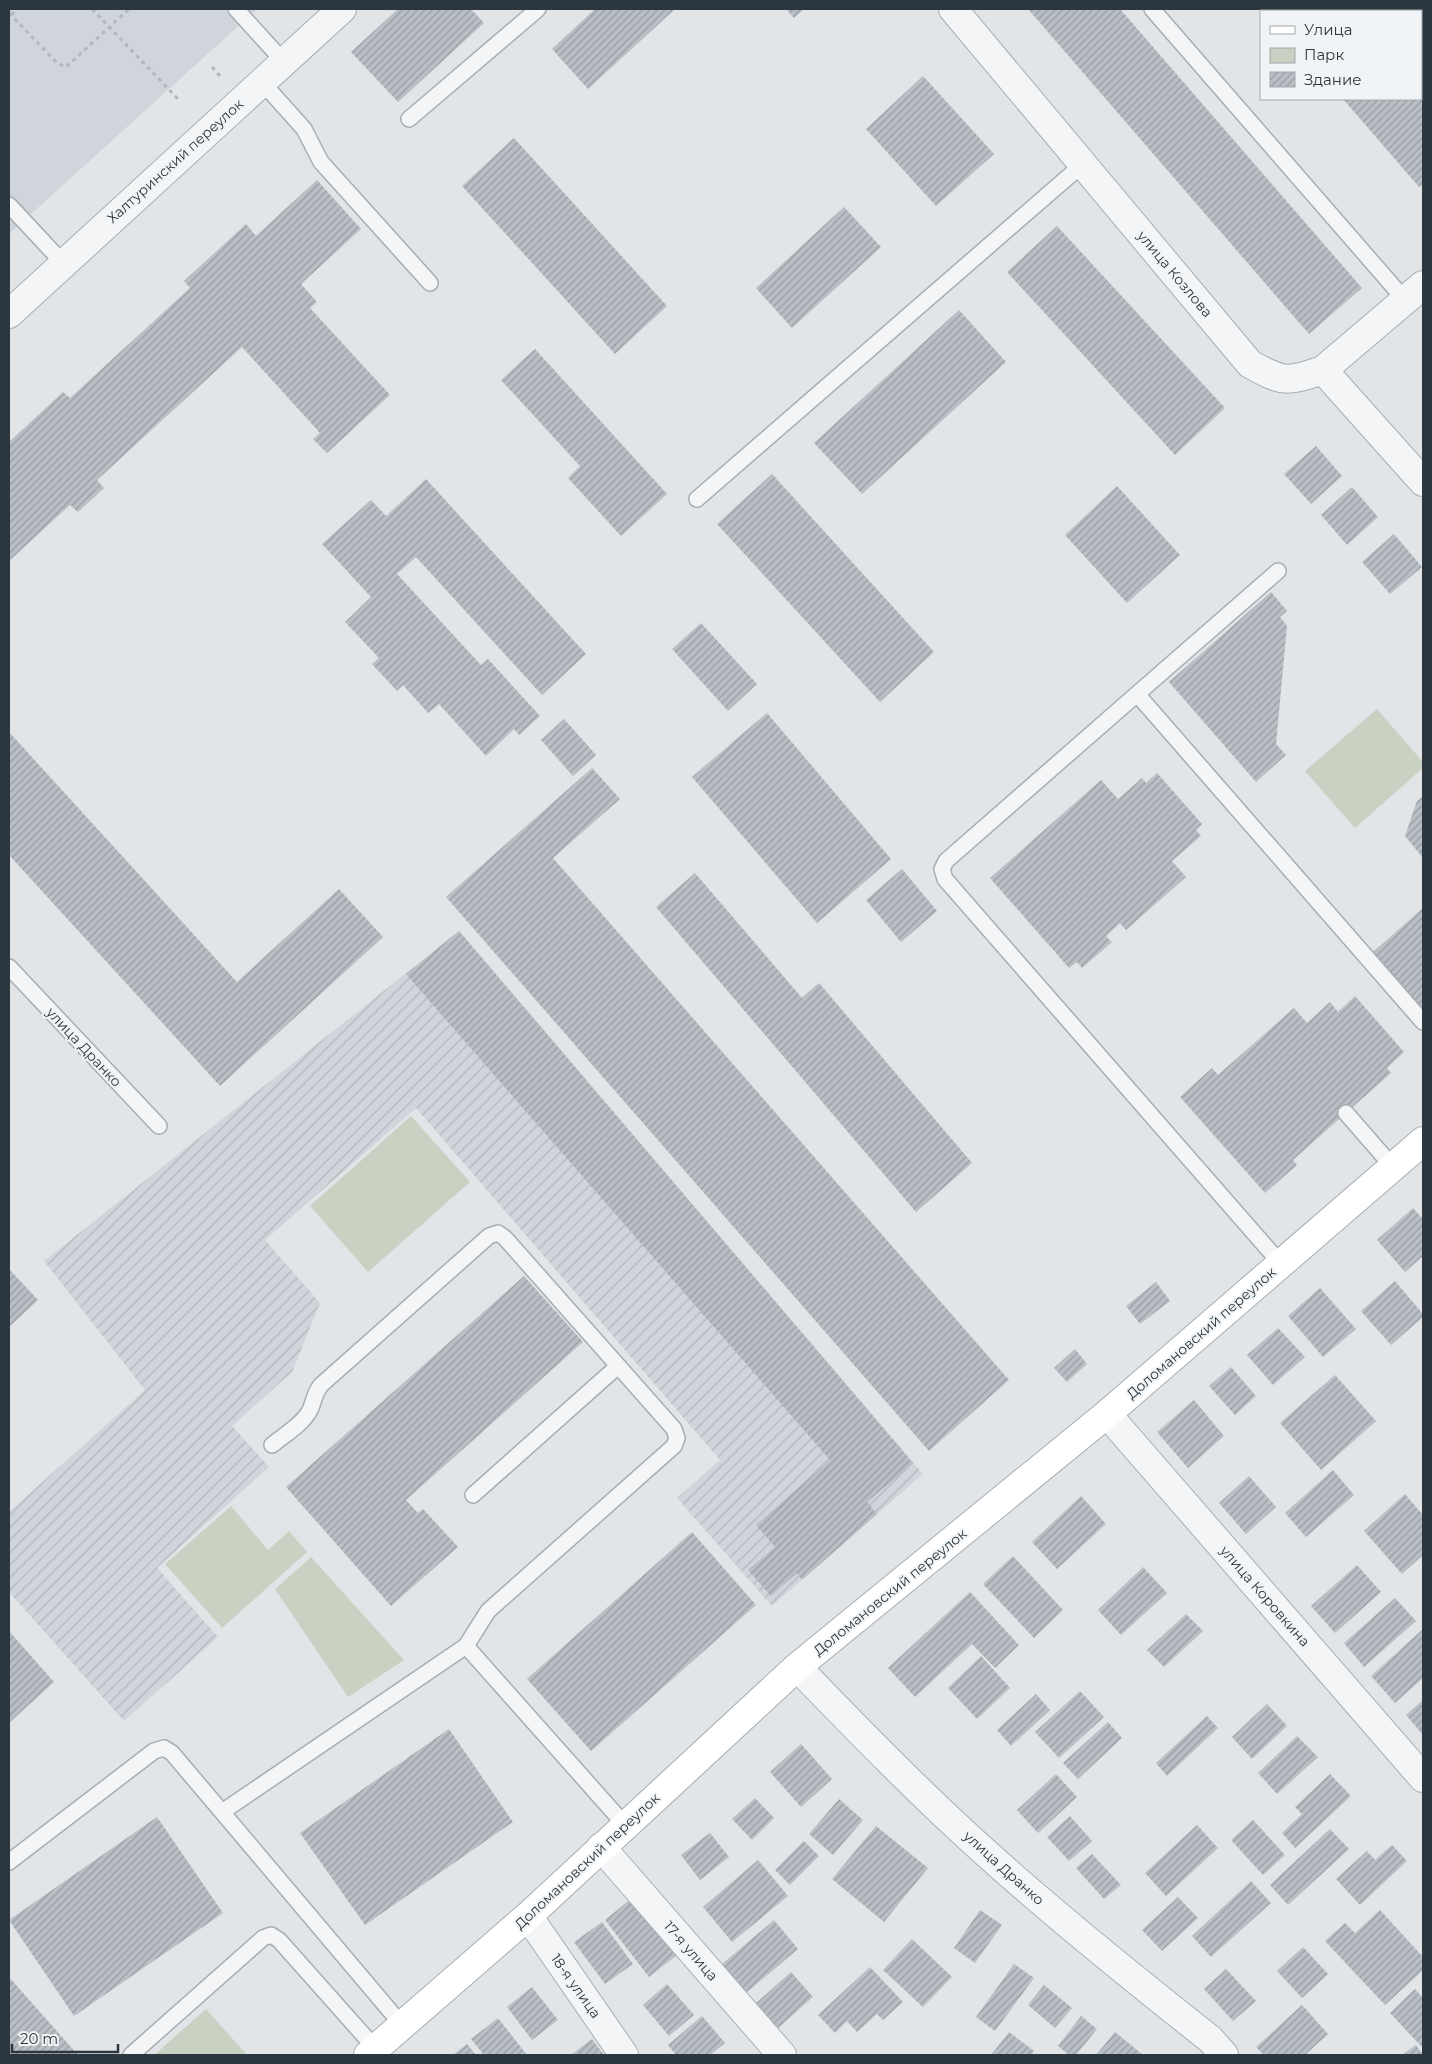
<svg xmlns="http://www.w3.org/2000/svg" width="1432" height="2064" font-family="Montserrat,sans-serif">
  <defs>
    <pattern id="industrial-furrows" width="10" height="10" patternUnits="userSpaceOnUse" patternTransform="scale(1.25)"><rect width="10" height="10" fill="#cfd5da"/><path d="M-1 1l2-2M0 10L10 0M9 11l2-2" fill="none" stroke="#b2b7bc"/></pattern>
    <pattern id="building-hatch" width="6" height="6" patternUnits="userSpaceOnUse" patternTransform="scale(1.25)"><rect width="6" height="6" fill="#b9bfc4"/><path d="M-1 1l2-2M0 6l6-6M5 7l2-2" fill="none" stroke="#979ca1"/></pattern>
  </defs>
  <rect width="100%" height="100%" fill="#e1e5e8"/>
  <path fill="#cfd5da" d="M9,9H257L9,234Z"/>
  <path fill="url(#industrial-furrows)" d="M459,931L923,1474L772,1606L677,1498L720,1460L416,1108L265,1240L320,1303L292,1372L232,1426L269,1467L157,1568L218,1637L124,1721L9,1592V1512L145,1390L44,1261Z"/>
  <path fill="#c9d1c3" d="M1377,709L1423,762V768L1355,828L1305,771Z
    M411,1116L470,1182L368,1272L310,1206Z
    M231,1506L268,1550L289,1531L307,1552L222,1628L165,1564Z
    M311,1557L404,1660L348,1697L275,1589Z
    M206,2009L247,2055H154Z"/>
  <path fill="url(#building-hatch)" d="M398,9H471L484,23L398,102L351,52Z
    M595,9H675L588,89L552,49Z
    M786,9H804L794,18Z
    M1028,9H1120L1362,288L1309,334Z
    M1421,74L1423,77V184L1419,187L1343,99H1421Z
    M923,76L994,154L936,206L866,129Z
    M514,138L667,306L615,354L462,186Z
    M317,180L361,229L301,284L317,302L310,308L390,395L327,453L313,439L320,433L242,347L97,480L104,488L78,512L70,505L9,561V442L63,392L70,398L190,288L184,281L246,224L256,236Z
    M844,207L881,247L792,328L756,288Z
    M1057,226L1225,408L1175,455L1007,272Z
    M959,310L1006,362L862,494L814,443Z
    M535,349L667,494L621,536L568,478L580,466L501,380Z
    M1316,446L1342,476L1311,504L1284,474Z
    M772,474L934,652L880,702L717,524Z
    M426,479L586,654L542,695L416,557L397,574L481,665L488,659L540,716L519,735L514,729L486,756L439,704L428,713L403,685L397,691L372,664L379,658L345,622L371,597L322,544L371,500L386,516Z
    M1117,486L1180,555L1127,603L1065,535Z
    M1352,487L1378,517L1347,545L1321,515Z
    M1394,534L1422,567L1390,594L1362,562Z
    M1271,592L1287,611L1280,617L1287,626L1276,744L1286,755L1256,782L1169,682Z
    M701,623L757,684L728,711L672,649Z
    M767,713L891,859L817,923L692,777Z
    M564,719L596,755L573,776L541,740Z
    M9,732L237,982L339,889L383,937L220,1086L9,855Z
    M592,768L620,799L553,858L1009,1380L929,1451L446,897Z
    M1157,773L1202,824L1196,830L1201,836L1172,861L1186,877L1126,930L1120,923L1106,936L1112,942L1082,968L1077,962L1069,968L990,878L1101,780L1118,799L1142,778L1146,783Z
    M1423,796V858L1405,836L1417,801Z
    M902,869L937,911L901,942L866,900Z
    M695,873L802,998L819,983L972,1163L916,1212L656,907Z
    M1423,908V1011L1372,953Z
    M459,931L913,1463L867,1502L877,1514L802,1580L797,1573L771,1596L748,1570L775,1547L756,1525L830,1460L406,974Z
    M1355,996L1404,1052L1387,1068L1391,1073L1293,1160L1297,1165L1265,1193L1180,1097L1212,1068L1218,1075L1294,1008L1307,1023L1330,1002L1338,1012Z
    M1413,1208L1423,1219V1256L1405,1272L1377,1240Z
    M9,1269L38,1300L9,1327Z
    M524,1276L583,1342L406,1500L418,1513L423,1509L458,1547L391,1606L286,1487Z
    M1395,1281L1423,1314V1317L1391,1345L1361,1311Z
    M1156,1282L1170,1301L1140,1324L1126,1306Z
    M1320,1288L1356,1329L1323,1357L1288,1316Z
    M1278,1328L1305,1357L1273,1385L1247,1355Z
    M1075,1349L1087,1364L1067,1382L1054,1368Z
    M1231,1367L1256,1396L1235,1415L1209,1386Z
    M1335,1375L1376,1421L1321,1470L1280,1423Z
    M1194,1400L1224,1436L1188,1468L1157,1432Z
    M1333,1470L1354,1495L1306,1537L1285,1513Z
    M1249,1476L1276,1507L1246,1534L1219,1503Z
    M1405,1494L1423,1515V1555L1402,1574L1364,1531Z
    M1081,1496L1106,1524L1057,1569L1032,1542Z
    M692,1532L756,1605L591,1751L527,1679Z
    M1013,1556L1063,1610L1034,1638L983,1584Z
    M1357,1565L1381,1592L1335,1633L1311,1606Z
    M1143,1567L1167,1593L1121,1635L1098,1610Z
    M970,1592L1019,1645L995,1668L972,1644L915,1697L888,1668Z
    M1395,1598L1416,1621L1364,1667L1344,1643Z
    M1186,1614L1203,1631L1164,1667L1147,1650Z
    M1423,1629V1678L1395,1703L1371,1676Z
    M9,1631L54,1682L9,1723Z
    M981,1656L1010,1688L977,1719L948,1688Z
    M1080,1691L1104,1717L1059,1758L1035,1732Z
    M1036,1694L1050,1710L1011,1746L997,1730Z
    M1423,1700V1735L1406,1715Z
    M1267,1704L1287,1726L1252,1759L1232,1737Z
    M1207,1716L1218,1728L1167,1776L1156,1763Z
    M1108,1722L1122,1738L1078,1779L1063,1763Z
    M449,1729L513,1822L365,1925L300,1833Z
    M1297,1736L1318,1757L1277,1794L1258,1773Z
    M801,1744L832,1779L801,1807L770,1772Z
    M1056,1774L1077,1797L1038,1833L1017,1810Z
    M1330,1774L1351,1796L1295,1848L1282,1833L1302,1814L1295,1807Z
    M755,1798L774,1818L752,1840L732,1819Z
    M839,1799L863,1820L833,1855L809,1834Z
    M1070,1816L1092,1841L1069,1861L1047,1837Z
    M157,1817L223,1913L74,2016L9,1920Z
    M1253,1820L1285,1855L1263,1875L1231,1840Z
    M1197,1825L1218,1848L1166,1896L1145,1873Z
    M876,1826L928,1868L884,1922L832,1879Z
    M1330,1829L1349,1849L1288,1905L1270,1885Z
    M710,1833L729,1857L700,1880L681,1855Z
    M804,1841L819,1856L790,1885L775,1870Z
    M1392,1845L1407,1861L1360,1905L1336,1879L1367,1851L1375,1860Z
    M1092,1854L1121,1885L1104,1899L1076,1868Z
    M758,1860L788,1896L732,1942L703,1907Z
    M1251,1881L1271,1903L1211,1957L1192,1936Z
    M1178,1897L1198,1918L1162,1951L1142,1930Z
    M632,1898L677,1955L649,1977L605,1920Z
    M980,1910L1002,1925L975,1963L954,1948Z
    M1380,1910L1423,1957V1970L1385,2005L1325,1941L1345,1923L1355,1933Z
    M774,1920L798,1949L746,1993L721,1965Z
    M602,1922L633,1964L605,1984L574,1942Z
    M912,1939L952,1977L923,2007L883,1970Z
    M1303,1947L1328,1974L1302,1998L1277,1971Z
    M1014,1964L1034,1978L995,2031L976,2017Z
    M870,1967L903,2002L883,2020L877,2014L857,2032L847,2021L835,2033L818,2015Z
    M1226,1969L1256,2001L1233,2021L1204,1989Z
    M791,1972L813,1997L777,2029L755,2004Z
    M9,1977L78,2055H9Z
    M667,1984L694,2015L669,2036L643,2005Z
    M1044,1985L1072,2008L1055,2028L1028,2005Z
    M532,1987L558,2020L532,2040L507,2007Z
    M1415,1989L1423,1998V2043L1421,2046L1390,2013Z
    M1302,2005L1328,2034L1305,2055H1264L1256,2047Z
    M702,2016L725,2043L710,2055H676L668,2045Z
    M1081,2016L1097,2029L1076,2055H1069L1058,2046Z
    M498,2018L527,2055H484L471,2039Z
    M1009,2032L1034,2051L1031,2055H991Z
    M1115,2032L1143,2055H1096Z
    M592,2039L604,2055H571Z
    M467,2044L476,2055H453Z
    M1416,2045L1423,2055H1402Z"/>
  <g fill="none" stroke-linecap="round" stroke-linejoin="round">
    <g stroke="#a7adb2" stroke-width="18">
      <path id="lane" d="M236,9L284,62
        M1152,9L1405,300
        M262,82L304,129L321,162L430,283
        M409,119L538,9
        M9,205L64,264
        M697,499L1083,164
        M1278,571L1137,694L1423,1022
        M1137,694L946,861L942,869L945,879L1281,1264
        M9,967L159,1126
        M1346,1113L1393,1167
        M272,1445C284,1435 303,1424 310,1410C315,1400 313,1395 321,1385L489,1236L498,1233L505,1238L674,1429L677,1438L674,1446L488,1611L466,1646L625,1825
        M473,1495L618,1366
        M222,1812L402,2025
        M9,1862L154,1751L164,1748L172,1753L222,1812L466,1646
        M131,2055L263,1938L271,1935L279,1940L375,2048"/>
    </g>
    <g stroke="#a7adb2" stroke-width="30">
      <path id="street" d="M953,9L1250,364C1284,383 1287,382 1323,370L1423,482
        M9,314L342,9
        M1323,370L1423,285
        M1107,1414L1423,1778
        M797,1667C859,1731 920,1794 986,1853C1058,1918 1134,1979 1210,2039L1224,2055
        M601,1847L782,2055
        M528,1916L624,2055"/>
    </g>
    <g stroke="#a7adb2" stroke-width="30">
      <path id="secondary" d="M368,2055L528,1916L797,1667L1107,1414L1423,1141"/>
    </g>
    <path stroke="#b3b8bc" stroke-width="3" stroke-dasharray="4 4" stroke-linecap="butt" d="M92,9L178,99
      M9,13L57,63L66,67L129,9
      M11,15L17,9
      M212,67L220,76"/>
    <use href="#lane" stroke="#f3f5f7" stroke-width="15"/>
    <use href="#street" stroke="#f3f5f7" stroke-width="28"/>
    <use href="#secondary" stroke="#fff" stroke-width="28"/>
  </g>
  <g text-anchor="middle" dominant-baseline="central" stroke-width="4" stroke-linejoin="round" paint-order="stroke">
    <g font-size="14" fill="#2b363e" stroke="#f0f4f6">
      <text transform="translate(175 161) rotate(-42)">Халтуринский переулок</text>
      <text transform="translate(1175 274) rotate(50)">улица Козлова</text>
      <text transform="translate(84 1047) rotate(47)">улица Дранко</text>
      <text transform="translate(1201 1333) rotate(-41)">Доломановский переулок</text>
      <text transform="translate(890 1592) rotate(-39)">Доломановский переулок</text>
      <text transform="translate(1265 1596) rotate(49)">улица Коровкина</text>
      <text transform="translate(587 1861) rotate(-43)">Доломановский переулок</text>
      <text transform="translate(1004 1868) rotate(42)">улица Дранко</text>
      <text transform="translate(691 1951) rotate(49)">17-я улица</text>
      <text transform="translate(576 1986) rotate(55)">18-я улица</text>
    </g>
  </g>
  <rect width="1432" height="2064" fill="none" stroke="#2b363e" stroke-width="20"/>
  <rect x="1260" y="10" width="162" height="90" fill="#f0f4f6" stroke="#a1a8ac"/>
  <rect x="1270" y="26" width="25" height="8" fill="#ffffff" stroke="#a1a8ac"/>
  <text x="1304" y="35" font-size="15" fill="#2b363e">Улица</text>
  <rect x="1270" y="48" width="25" height="15" fill="#c9d1c3" stroke="#a1a8ac"/>
  <text x="1304" y="60" font-size="15" fill="#2b363e">Парк</text>
  <rect x="1270" y="72" width="25" height="15" fill="url(#building-hatch)" stroke="#a1a8ac"/>
  <text x="1304" y="85" font-size="15" fill="#2b363e">Здание</text>
  <path d="M12 2044v8h106v-8" fill="none" stroke="#2b363e" stroke-width="2.5"/>
  <text x="20" y="2044" font-size="15" fill="#2b363e" stroke="#f0f4f6" stroke-width="4" paint-order="stroke">20 m</text>
</svg>
